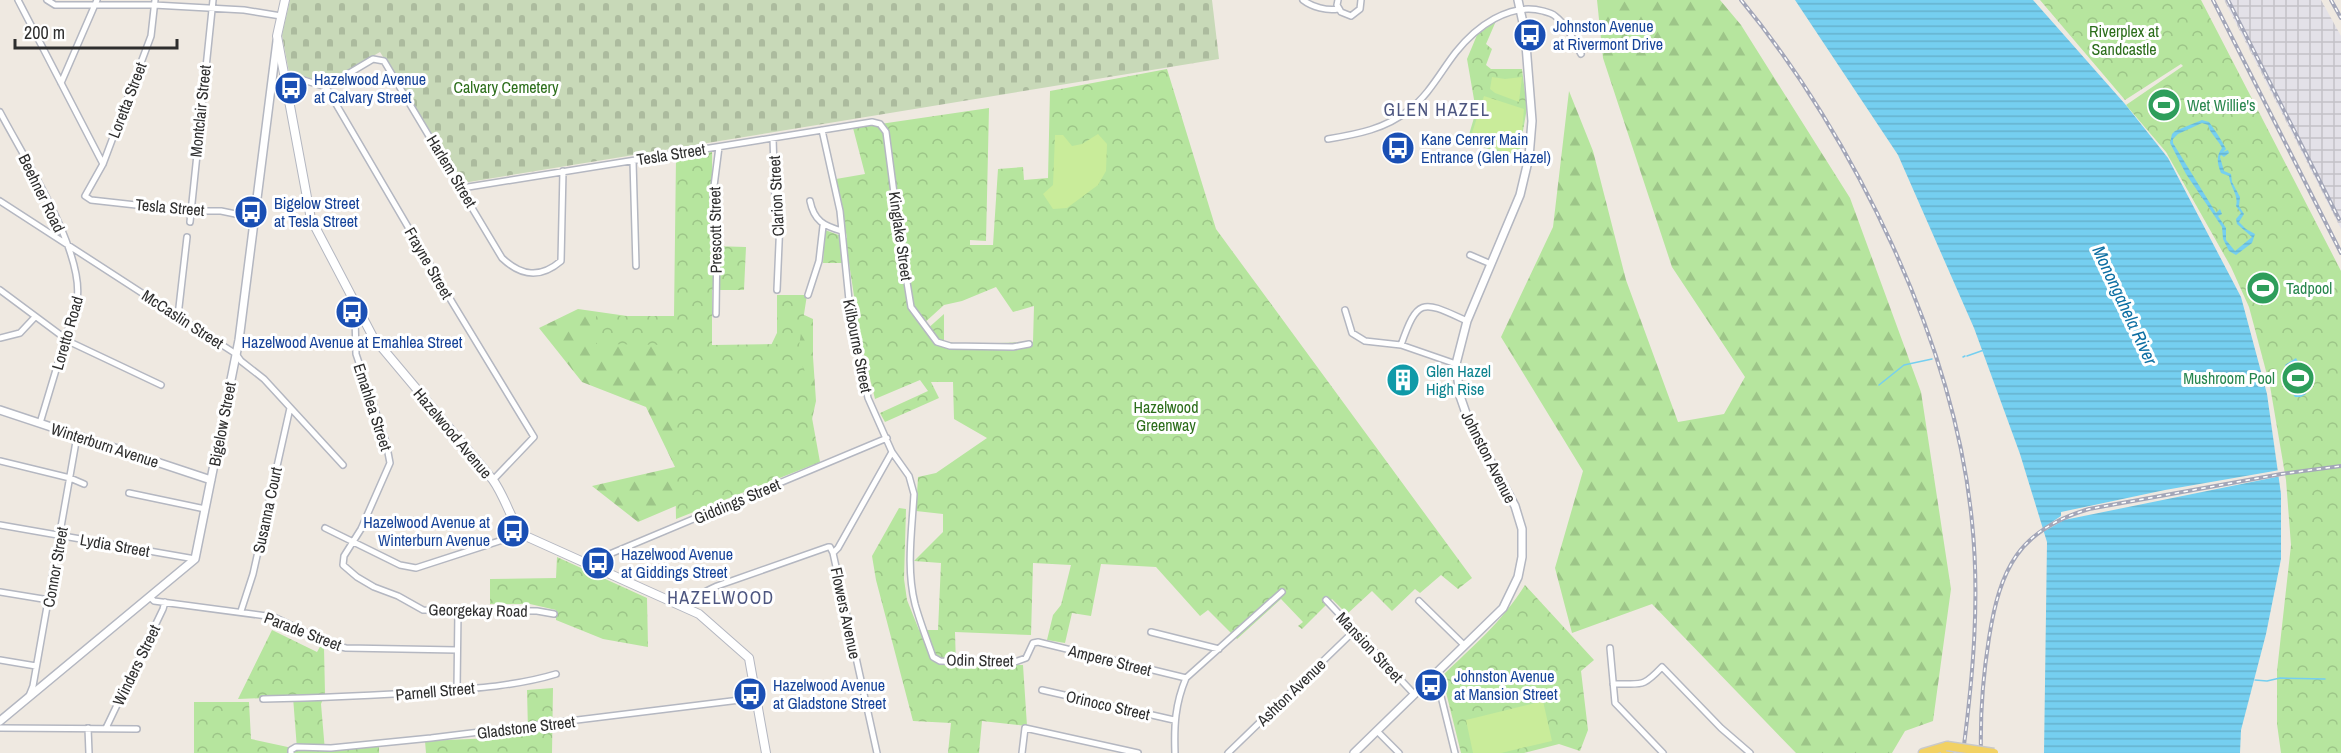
<svg xmlns="http://www.w3.org/2000/svg" width="2341" height="753" font-family="'Archivo Narrow',sans-serif">
  <defs>
    <pattern id="industrial-grid" width="8" height="8" patternUnits="userSpaceOnUse" patternTransform="scale(1.5)"><rect width="8" height="8" fill="#e3e1e8"/><path d="M0 4h8M4 0v8" fill="none" stroke="#c3c1c7"/></pattern>
    <pattern id="forest-firs" width="22" height="20" patternUnits="userSpaceOnUse" patternTransform="scale(1.5)"><rect width="22" height="20" fill="#b6e59e"/><path d="M5 1l3.5 6h-7zM16 11l3.5 6h-7z" fill="#9dc588"/></pattern>
    <pattern id="cemetery-stones" width="16" height="16" patternUnits="userSpaceOnUse" patternTransform="scale(1.5)"><rect width="16" height="16" fill="#c8d9b8"/><path d="M2 7V4a2 2 0 0 1 4 0v3zM10 15v-3a2 2 0 0 1 4 0v3z" fill="#acbb9e"/></pattern>
    <pattern id="park-crowns" width="20" height="18" patternUnits="userSpaceOnUse" patternTransform="scale(1.5)"><rect width="20" height="18" fill="#b6e59e"/><path d="M2 6a3 3 0 1 1 6 0M12 15a3 3 0 1 1 6 0" fill="none" stroke="#9dc588"/></pattern>
    <pattern id="water-rules" width="6" height="5" patternUnits="userSpaceOnUse" patternTransform="scale(1.5)"><rect width="6" height="5" fill="#75cff0"/><path d="M0 2.5h6" fill="none" stroke="#66b2ce"/></pattern>
  </defs>
  <rect width="100%" height="100%" fill="#efe9e1"/>
  <path fill="url(#industrial-grid)" d="M2224,0H2321L2341,36V229Z"/>
  <path fill="url(#forest-firs)" d="M1597,0H1720L1741,25L1850,198L1921,392L1951,589L1933,721L1905,731L1892,753H1796L1652,604L1572,633L1555,568L1583,471L1501,337L1553,227L1569,91L1593,151L1626,280L1678,422L1724,414L1745,377L1672,267L1603,58Z
    M789,308L813,319V357L816,401L805,451L638,522L592,486L675,467L646,407L582,382L539,328L578,309L676,323L703,364H762Z"/>
  <path fill="url(#cemetery-stones)" d="M290,0H1212L1219,59L463,183L380,52L326,83L289,72L282,35Z"/>
  <path fill="url(#park-crowns)" fill-rule="evenodd" d="M2040,0H2201L2341,271V753H2281L2277,724V671L2291,545L2286,480L2270,386L2249,307L2231,267L2166,152L2126,105L2183,66L2181,64L2125,100Z
    M1496,21L1486,44L1492,49L1486,65L1491,69H1522L1527,108L1518,159L1480,146L1468,138L1476,111L1467,59L1477,35Z
    M1167,69L1216,229L1472,578L1458,589L1441,575L1420,593L1415,589L1392,611L1372,591L1347,614L1332,599L1302,629L1298,626L1303,622L1281,599L1237,639L1208,610L1200,616L1156,567L1101,564L1091,616L1072,613L1065,643L1047,640L1053,615L1061,605L1071,565L1033,563L1031,635L955,632L956,666L1023,665L1027,726L982,721L979,753H948L951,723L913,721L876,580L872,556L899,508L906,509L904,579L907,600L919,630H938L941,563L914,561L943,532V514L916,511L918,477L936,473L987,438L954,419L953,382H931L939,398L885,422L880,413L928,391L920,380L875,399L861,342L849,263H823L825,230L847,238L836,179L865,174L853,128L989,108L986,241L970,240V245H993L998,169L1023,167L1024,180L1048,178L1050,91ZM996,287L1013,312L1034,306L1033,342L958,344L944,341V314L926,330L922,325L944,305L962,301Z
    M712,152L713,246L746,247L744,290H712V345L777,344V295H807L799,346L820,462L676,519L673,345L596,344V316H674L676,157Z
    M557,557L647,598L648,647L603,639L556,620V610L530,604H490V579L556,578Z
    M1525,585L1594,660L1581,671L1588,730L1580,751L1559,744L1524,753H1461L1442,676C1473,646 1502,622 1525,585Z
    M272,630L317,652L321,645L324,647L325,694L321,704L325,751L379,746V753H194V702H249L251,739L297,749L293,697L238,699Z
    M553,688L552,753H426L425,741L513,737V732L528,731L527,690Z"/>
  <path fill="#c9ec9a" d="M1492,77L1505,79L1522,77L1519,102L1495,93L1490,89Z
    M1484,96L1524,109L1522,132L1513,155L1476,142L1472,133Z
    M1098,134L1107,144L1106,171L1098,185L1067,208L1053,209L1043,194L1053,185L1055,135H1063L1072,146L1082,144Z
    M1543,701L1552,741L1501,753H1473L1466,720Z"/>
  <path fill="url(#water-rules)" fill-rule="evenodd" d="M1795,0H2033L2125,104L2168,158L2241,297L2267,394L2281,494V559L2266,634L2241,730L2240,753H2044L2047,542L2020,454L1974,328L1898,155Z
    M2168,89L2181,110L2161,122L2148,101Z
    M2202,120L2209,122C2215,130 2221,139 2226,149L2223,152L2228,150L2229,153L2224,157L2221,155L2220,157L2224,171L2231,174L2232,182L2240,197L2239,206L2244,214L2239,222L2246,229L2255,234L2252,243L2236,255L2229,251L2223,239L2222,227L2186,174L2170,143L2172,134L2175,131ZM2202,123L2208,125C2210,134 2218,139 2222,148C2216,156 2217,163 2221,173L2229,176C2230,187 2239,195 2236,206L2241,213L2236,219L2237,224L2252,237L2235,251L2226,240V228L2218,216L2222,214L2220,209L2216,213L2173,143V139L2178,134Z
    M2296,358L2303,370L2306,394L2301,397H2295L2293,394C2298,385 2290,374 2285,365Z"/>
  <path fill="#efe9e1" d="M2280,470L2281,476L2064,520L2041,533L2040,530L2061,516V512L2165,490Z"/>
  <g fill="none" stroke-linecap="round" stroke-linejoin="round">
    <path stroke="#75cff0" stroke-width="1.5" d="M1967,356L1984,350
      M1963,357L1965,356
      M1879,385L1904,365L1932,359
      M2255,680L2267,681L2280,678L2325,679"/>
    <g stroke="#b4b7c1" stroke-width="8">
      <path id="minor" d="M18,0L103,164
        M47,0L55,5H154L244,10L281,16
        M155,0L151,36L103,164L85,196L91,200L190,211H221L255,218
        M1303,0C1312,7 1327,11 1338,9
        M1338,0L1337,5L1341,12L1351,16L1360,9L1361,0
        M284,74L326,87L373,59L384,61L502,258C521,276 540,279 561,261L563,171
        M61,83L97,0
        M326,87L452,302L534,437L493,480
        M0,112C23,156 85,252 77,300L40,423
        M822,130L840,211L850,310L868,398L892,452L909,476L914,494C912,530 906,568 915,604C920,622 927,640 933,657L940,661L1012,663L1026,658L1033,643L1038,642L1186,678
        M773,138L775,200L780,220L777,290
        M1328,139C1358,134 1385,129 1409,110C1429,95 1441,71 1456,52C1476,27 1509,2 1543,11C1547,12 1552,13 1555,16C1567,25 1574,41 1581,54
        M633,161L636,266
        M462,188L872,122L880,124L886,132L900,239L911,307L937,342L950,346L1013,347L1029,344
        M0,201L236,354L241,361L264,379L343,465
        M810,201C814,221 824,226 842,231
        M190,222L213,0
        M1470,255L1491,264
        M0,290L70,342L161,385
        M808,295L819,261L823,226
        M358,310L355,317L356,354L386,442L390,463L361,529L344,556L343,565L357,577L374,587L398,596L423,610L537,611L554,614
        M1345,310L1352,333L1365,341L1401,345L1456,364
        M716,314L717,235L713,194L719,147
        M178,316L187,237
        M0,338L20,333L35,317
        M1401,345C1418,296 1423,301 1467,321
        M0,461L70,478L84,484
        M129,493L205,509
        M0,525L195,559
        M325,528L400,565L416,568L521,534
        M588,564L593,561L887,438
        M0,592L49,600
        M150,597L154,601L274,617L333,645L346,648L457,650
        M1326,600L1414,694
        M1419,601L1464,645
        M688,608C693,597 706,591 717,586L828,547H830L833,553
        M241,611L253,574L290,408
        M1151,632L1219,649
        M1610,648L1615,703L1663,753
        M0,660L36,666
        M1433,676L1437,680L1455,753
        M1613,684C1642,683 1641,689 1662,667L1721,728L1750,753
        M457,689L458,611
        M1042,690L1174,720
        M29,696L33,686L77,436
        M263,699C323,698 382,695 442,691C480,688 520,685 556,674
        M0,728L137,729
        M88,728L89,753
        M106,728L163,609L165,602
        M1377,731L1399,753
        M291,753V750L296,747L331,748L431,738L756,698
        M877,753L833,553L838,548L892,452
        M1022,753L1025,728L1138,753
        M1175,753C1174,726 1175,704 1186,678L1282,592
        M1228,753L1354,631"/>
    </g>
    <g stroke="#b4b7c1" stroke-width="10">
      <path id="tertiary" d="M0,410L211,480
        M0,721L195,559L239,340L277,41
        M1354,753L1503,608L1518,577L1522,557V529L1515,506L1469,422L1460,396L1456,364L1467,321L1520,195L1529,157L1532,121L1525,32L1518,0"/>
    </g>
    <g stroke="#b4b7c1" stroke-width="10">
      <path id="secondary" d="M285,0L277,36L311,219L373,337L493,480C505,497 510,517 521,534L699,614L749,658L766,753"/>
    </g>
    <g stroke="#c9c9c9" stroke-width="11">
      <path id="primary" d="M1923,753L1947,746
        M1945,753H1949"/>
    </g>
    <use href="#minor" stroke="#fff" stroke-width="5"/>
    <use href="#tertiary" stroke="#fff" stroke-width="7"/>
    <use href="#secondary" stroke="#fff" stroke-width="8"/>
    <use href="#primary" stroke="#f2d163" stroke-width="8"/>
    <g stroke="#a3a6b8" stroke-width="4">
      <path id="rail" d="M1741,0C1854,137 1955,344 1972,522C1980,599 1973,676 1963,753
        M2213,0L2341,253
        M2228,0L2339,219
        M2331,0L2341,18
        M1981,753C1980,714 1983,676 1989,638C2000,569 2018,530 2089,509L2281,474L2341,466"/>
    </g>
    <use href="#rail" stroke="#fff" stroke-width="1.5" stroke-dasharray="4.5" stroke-linecap="butt"/>
    <g stroke="#c9c9c9" stroke-width="11" stroke-linecap="butt">
      <path id="primary-bridge" d="M1947,746L1994,753"/>
    </g>
    <use href="#primary-bridge" stroke="#f2d163" stroke-width="8"/>
  </g>
  <defs>
    <g id="bus-disc" transform="scale(1.725)"><circle r="9.5" fill="#1a4fb4" stroke="#fff"/><path d="M-5-6H5V4H4V6H2V4H-2V6H-4V4H-5ZM-3.5-4V0h7V-4ZM-3.5 1.2v1.5H-2V1.2ZM2 1.2v1.5H3.5V1.2Z" fill="#fff"/></g>
    <g id="stadium-disc" transform="scale(1.725)"><circle r="9.5" fill="#2e9e5b" stroke="#fff"/><path d="M0-5a6.5 5 0 1 0 0 10a6.5 5 0 1 0 0-10ZM-3.5-1.8h7v3.6h-7Z" fill="#fff"/></g>
    <g id="building-disc" transform="scale(1.725)"><circle r="9.5" fill="#0f9aa8" stroke="#fff"/><path d="M-4-6H4V6H1V3H-1V6H-4ZM-2.5-4.3h1.7v1.8h-1.7ZM.8-4.3h1.7v1.8H.8ZM-2.5-1h1.7V.8h-1.7ZM.8-1h1.7V.8H.8Z" fill="#fff"/></g>
  </defs>
  <g fill-rule="evenodd">
    <use href="#bus-disc" x="1530" y="35"/>
    <use href="#bus-disc" x="291" y="88"/>
    <use href="#stadium-disc" x="2164" y="105"/>
    <use href="#bus-disc" x="1398" y="148"/>
    <use href="#bus-disc" x="251" y="212"/>
    <use href="#stadium-disc" x="2263" y="288"/>
    <use href="#bus-disc" x="352" y="312"/>
    <use href="#stadium-disc" x="2298" y="378"/>
    <use href="#building-disc" x="1403" y="380"/>
    <use href="#bus-disc" x="513" y="531"/>
    <use href="#bus-disc" x="598" y="563"/>
    <use href="#bus-disc" x="1431" y="685"/>
    <use href="#bus-disc" x="750" y="694"/>
  </g>
  <g text-anchor="middle" dominant-baseline="central" stroke-width="6" stroke-linejoin="round" paint-order="stroke">
    <g font-size="16" fill="#164399" stroke="#fff" text-anchor="start">
      <text x="1553" y="26">Johnston Avenue<tspan x="1553" dy="18">at Rivermont Drive</tspan></text>
      <text x="314" y="79">Hazelwood Avenue<tspan x="314" dy="18">at Calvary Street</tspan></text>
      <text x="1421" y="139">Kane Cenrer Main<tspan x="1421" dy="18">Entrance (Glen Hazel)</tspan></text>
      <text x="274" y="203">Bigelow Street<tspan x="274" dy="18">at Tesla Street</tspan></text>
      <text x="352" y="342" text-anchor="middle">Hazelwood Avenue at Emahlea Street</text>
      <text x="490" y="522" text-anchor="end">Hazelwood Avenue at<tspan x="490" dy="18">Winterburn Avenue</tspan></text>
      <text x="621" y="554">Hazelwood Avenue<tspan x="621" dy="18">at Giddings Street</tspan></text>
      <text x="1454" y="676">Johnston Avenue<tspan x="1454" dy="18">at Mansion Street</tspan></text>
      <text x="773" y="685">Hazelwood Avenue<tspan x="773" dy="18">at Gladstone Street</tspan></text>
    </g>
    <g font-size="16" fill="#2c6e1b" stroke="#fff">
      <text x="2124" y="31">Riverplex at<tspan x="2124" dy="18">Sandcastle</tspan></text>
      <text x="506" y="87">Calvary Cemetery</text>
      <text x="1166" y="407">Hazelwood<tspan x="1166" dy="18">Greenway</tspan></text>
    </g>
    <g font-size="16" fill="#2e2e2e" stroke="#fff">
      <text transform="translate(127 100) rotate(-69)">Loretta Street</text>
      <text transform="translate(200 111) rotate(-84)">Montclair Street</text>
      <text transform="translate(671 154) rotate(-9)">Tesla Street</text>
      <text transform="translate(452 171) rotate(59)">Harlem Street</text>
      <text transform="translate(42 193) rotate(64)">Beehner Road</text>
      <text transform="translate(776 196) rotate(-93)">Clarion Street</text>
      <text transform="translate(170 207) rotate(5)">Tesla Street</text>
      <text transform="translate(715 230) rotate(-91)">Prescott Street</text>
      <text transform="translate(901 236) rotate(82)">Kinglake Street</text>
      <text transform="translate(429 263) rotate(60)">Frayne Street</text>
      <text transform="translate(183 319) rotate(33)">McCaslin Street</text>
      <text transform="translate(67 333) rotate(-74)">Loretto Road</text>
      <text transform="translate(858 346) rotate(79)">Kilbourne Street</text>
      <text transform="translate(373 407) rotate(72)">Emahlea Street</text>
      <text transform="translate(222 424) rotate(-79)">Bigelow Street</text>
      <text transform="translate(453 433) rotate(50)">Hazelwood Avenue</text>
      <text transform="translate(105 445) rotate(18)">Winterburn Avenue</text>
      <text transform="translate(1489 457) rotate(63)">Johnston Avenue</text>
      <text transform="translate(737 501) rotate(-23)">Giddings Street</text>
      <text transform="translate(267 510) rotate(-78)">Susanna Court</text>
      <text transform="translate(115 545) rotate(10)">Lydia Street</text>
      <text transform="translate(55 567) rotate(-80)">Connor Street</text>
      <text transform="translate(478 610) rotate(1)">Georgekay Road</text>
      <text transform="translate(846 613) rotate(78)">Flowers Avenue</text>
      <text transform="translate(303 631) rotate(21)">Parade Street</text>
      <text transform="translate(1370 647) rotate(47)">Mansion Street</text>
      <text transform="translate(980 660) rotate(1)">Odin Street</text>
      <text transform="translate(1110 660) rotate(14)">Ampere Street</text>
      <text transform="translate(136 665) rotate(-64)">Winders Street</text>
      <text transform="translate(435 691) rotate(-5)">Parnell Street</text>
      <text transform="translate(1291 692) rotate(-44)">Ashton Avenue</text>
      <text transform="translate(1108 705) rotate(13)">Orinoco Street</text>
      <text transform="translate(526 727) rotate(-7)">Gladstone Street</text>
    </g>
    <g font-size="16" fill="#27864d" stroke="#fff" text-anchor="start">
      <text x="2187" y="105">Wet Willie's</text>
      <text x="2286" y="288">Tadpool</text>
      <text x="2275" y="378" text-anchor="end">Mushroom Pool</text>
    </g>
    <g font-size="16" fill="#0d838f" stroke="#fff" text-anchor="start">
      <text x="1426" y="371">Glen Hazel<tspan x="1426" dy="18">High Rise</tspan></text>
    </g>
    <g font-size="18" letter-spacing="1.5" fill="#4d5680" stroke="#fff">
      <text x="1437" y="109">GLEN HAZEL</text>
      <text x="721" y="597">HAZELWOOD</text>
    </g>
    <g font-size="18" font-style="italic" fill="#0d6fa3" stroke="#fff">
      <text transform="translate(2125 305) rotate(65)">Monongahela River</text>
    </g>
  </g>
  <path d="M15 39v9h162v-9" fill="none" stroke="#2e2e2e" stroke-width="3"/>
  <text x="24" y="39" font-size="18" fill="#2e2e2e" stroke="#ffffff" stroke-width="4.5" paint-order="stroke">200 m</text>
</svg>
